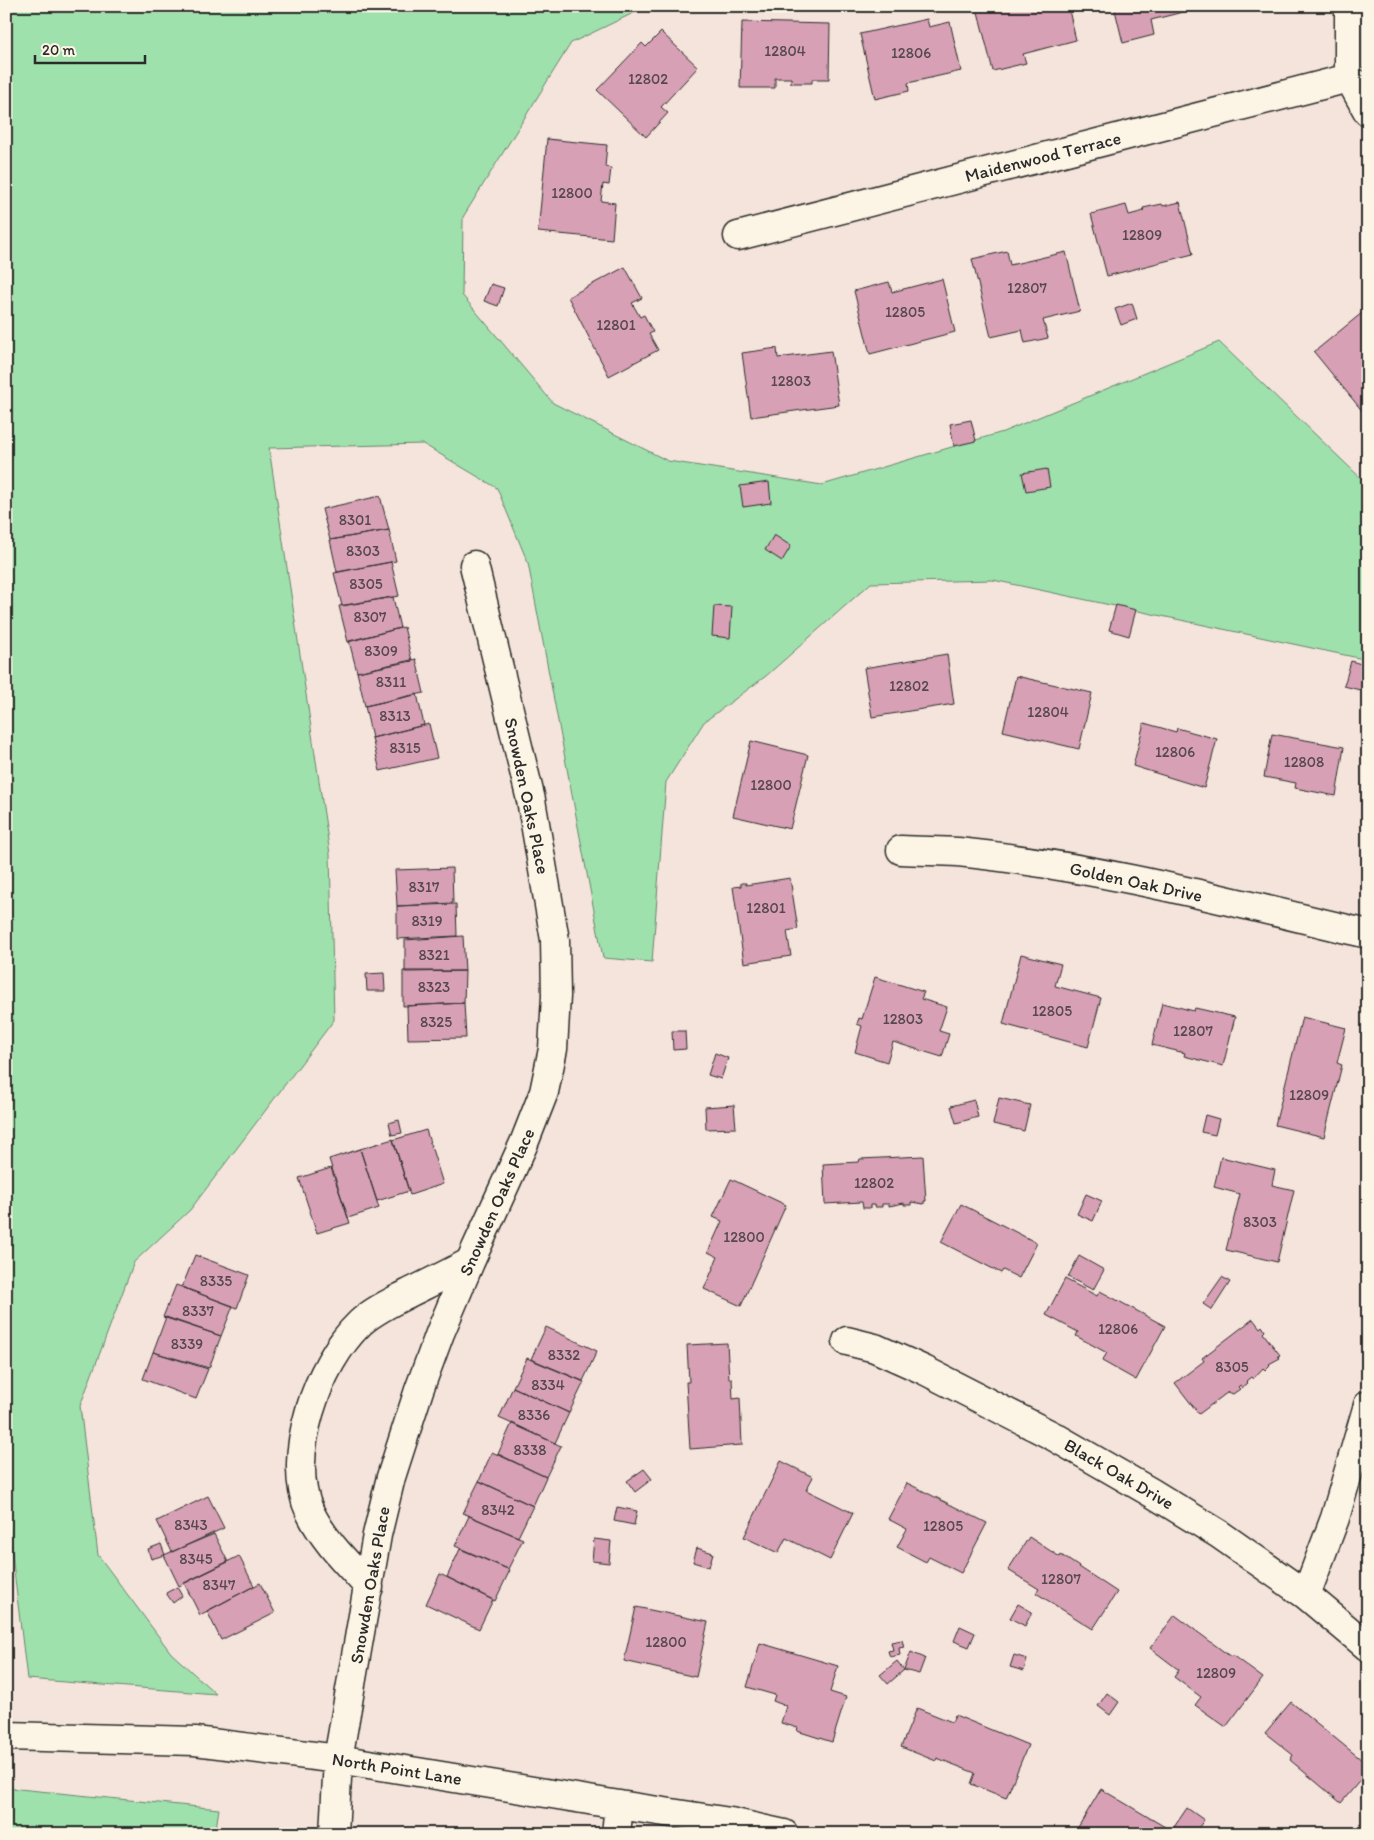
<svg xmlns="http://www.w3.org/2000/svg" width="1374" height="1840" font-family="Itim,sans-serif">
  <rect width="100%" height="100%" fill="#f5e4db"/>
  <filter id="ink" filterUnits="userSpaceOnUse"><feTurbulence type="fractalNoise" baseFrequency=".02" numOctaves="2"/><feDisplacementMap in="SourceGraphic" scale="10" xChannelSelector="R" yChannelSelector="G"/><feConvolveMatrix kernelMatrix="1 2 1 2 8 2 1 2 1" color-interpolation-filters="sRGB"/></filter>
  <g filter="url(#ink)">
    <path fill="#9fe1ac" stroke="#65866c" d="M6,6H648L571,43L463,217L462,295L553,403L668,461L822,485L1003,432L1219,342L1368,485V660L993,580L871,583L766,676L704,722L666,782L652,962L603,958L528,563L497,488L423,444L269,448L330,854L334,1020L190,1210L134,1262L80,1406L98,1555L171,1653L216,1694L27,1679L9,1529L6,1525Z
      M8,1788H9L219,1809L215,1834H6V1802Z"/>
    <path fill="#d7a0b5" stroke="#2b2b2b" d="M986,6H1068L1076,40L1023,54L1026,63L993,71L977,8Z
      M1114,6H1207L1151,20L1154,35L1123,43Z
      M927,19L929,27L950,22L961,71L908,83L909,91L875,99L860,34Z
      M742,22L830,24L829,79H812V83H791V78H775V88H740Z
      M661,32L698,67L661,107L668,113L646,137L597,90L642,43L646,47Z
      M547,139L607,145L605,167L611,168L609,185L603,184L601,201L615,203L612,239L538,232Z
      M1180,202L1193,254L1107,276L1091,214L1126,205L1129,215L1144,211L1143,208L1162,204L1163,206Z
      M1007,251L1010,265L1066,252L1080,311L1043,320L1048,338L1025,343L1022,330L991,337L972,259Z
      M625,267L642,298L632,303L640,317L644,315L653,332L649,334L658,350L609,376L568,297Z
      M942,279L955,332L870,354L854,291L889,282L892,292Z
      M491,284L504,288L498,306L484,301Z
      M1132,303L1137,319L1121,325L1115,309Z
      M1368,308V418L1314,352Z
      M777,348L778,358L831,351L839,405L751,417L742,353Z
      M971,420L976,441L954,446L950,424Z
      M1047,469L1050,487L1026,491L1022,473Z
      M769,482L771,503L743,507L740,486Z
      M380,496L389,530L330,540L322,509Z
      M389,530L396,561L337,572L330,540Z
      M774,535L791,546L782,561L765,550Z
      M391,562L399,596L342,606L334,573Z
      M393,597L400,628L348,642L339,606Z
      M1116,605L1136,610L1129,636L1109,630Z
      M714,606L732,607L730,638L712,636Z
      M404,627L412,661L357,672L349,641Z
      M947,654L954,704L872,717L864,668Z
      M416,659L424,693L365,706L357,672Z
      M1351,661L1368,666V679L1364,691L1344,686Z
      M1016,676L1092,693L1079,749L1003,731Z
      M417,694L424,725L372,738L365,706Z
      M1144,723L1176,732L1177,728L1217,739L1204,788L1133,766Z
      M429,724L437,758L380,771L372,738Z
      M1272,734L1344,747L1336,796L1295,788L1296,783L1264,777Z
      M751,741L808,755L790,829L733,816Z
      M452,868L453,903L397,906L395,870Z
      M790,878L798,929L787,931L791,956L744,963L733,887L741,886V883H746V885Z
      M456,904L457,936L397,939V906Z
      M463,936L465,971L405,972V940Z
      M1021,954L1061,964L1055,986L1101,998L1088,1047L1003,1024Z
      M403,971H465L464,1003L403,1006Z
      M384,973L385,991H367L366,974Z
      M875,977L924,992L921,999L947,1007L939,1031L949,1034L942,1057L893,1042L887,1062L855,1052L862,1026L857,1024L859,1018L862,1019Z
      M464,1003L466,1038L408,1039L407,1006Z
      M1162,1003L1194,1011L1195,1008L1235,1017L1223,1066L1184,1056L1185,1053L1152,1045Z
      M1302,1017L1346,1028L1337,1063L1342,1065L1324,1137L1275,1125Z
      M672,1031H685L686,1049L673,1050Z
      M715,1053L728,1058L721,1079L708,1075Z
      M999,1098L1030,1105L1024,1131L993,1124Z
      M974,1100L978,1117L956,1123L951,1106Z
      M734,1105L736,1128L706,1129L705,1107Z
      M1205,1115L1219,1119L1215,1135L1201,1132Z
      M399,1120L402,1133L392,1135L389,1123Z
      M426,1130L443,1184L410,1195L393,1140Z
      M393,1139L409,1191L377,1201L360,1149Z
      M360,1149L379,1208L348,1218L329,1159Z
      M923,1156L926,1201H924V1204L911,1202V1205H904V1203L889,1206V1204H882V1207H875V1205H870V1208H863L862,1202L825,1204L823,1164L859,1162L860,1159Z
      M1221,1157L1275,1170L1272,1185L1294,1190L1277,1262L1226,1250L1240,1194L1214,1187Z
      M331,1168L350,1223L317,1233L299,1178Z
      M731,1179L786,1205L741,1306L704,1289L718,1257L708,1252L722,1221L713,1217Z
      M1086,1194L1102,1201L1093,1221L1077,1214Z
      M961,1204L1037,1243L1019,1278L1003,1270L1001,1273L941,1242Z
      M195,1255L249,1275L237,1308L182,1287Z
      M1079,1256L1104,1270L1093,1290L1068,1277Z
      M1222,1277L1230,1282L1212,1310L1203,1304Z
      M1065,1279L1097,1296L1100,1291L1165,1326L1136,1380L1102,1361L1107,1353L1076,1336L1078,1332L1046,1315Z
      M176,1285L233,1306L221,1336L163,1317Z
      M166,1317L221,1336L209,1368L153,1352Z
      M1253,1319L1260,1328L1262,1326L1265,1331L1263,1333L1280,1355L1278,1356L1280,1358L1269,1364L1270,1365L1265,1370L1263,1368L1253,1379L1251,1377L1246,1381L1248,1383L1242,1388L1240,1385L1238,1387L1240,1389L1233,1394L1228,1392L1199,1414L1175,1383L1204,1361L1202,1358Z
      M546,1327L597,1351L583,1381L531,1359Z
      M727,1343L729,1379H732L733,1399L740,1398L742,1445L690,1449L686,1382H689L687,1345Z
      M153,1352L208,1369L196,1399L143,1379Z
      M527,1358L584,1382L569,1413L513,1387Z
      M513,1387L569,1413L555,1443L499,1418Z
      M512,1423L561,1446L546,1477L498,1454Z
      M492,1452L546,1477L533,1506L479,1481Z
      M781,1461L813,1477L806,1490L853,1513L830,1560L786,1538L778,1553L744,1537Z
      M644,1469L652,1479L635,1492L627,1481Z
      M479,1481L533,1506L518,1537L463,1513Z
      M907,1483L987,1523L961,1573L929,1557L926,1562L897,1547L907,1529L888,1519Z
      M208,1496L224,1528L172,1552L157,1521Z
      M617,1507L637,1511L634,1525L614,1521Z
      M469,1516L523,1539L508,1569L455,1546Z
      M214,1534L228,1562L179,1586L164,1555Z
      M1029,1537L1060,1557L1061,1555L1117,1592L1093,1629L1036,1593L1039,1589L1008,1570Z
      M594,1539L611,1541L609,1563L592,1561Z
      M161,1544L165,1555L151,1559L148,1549Z
      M697,1548L713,1553L709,1567L693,1562Z
      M460,1549L510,1570L495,1601L447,1577Z
      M239,1556L254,1586L200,1615L184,1583Z
      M440,1574L493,1600L479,1629L426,1604Z
      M260,1583L275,1613L221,1640L207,1611Z
      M177,1587L182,1596L173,1603L166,1593Z
      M1018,1604L1032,1612L1025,1626L1010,1618Z
      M636,1607L708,1622L696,1677L624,1661Z
      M1175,1615L1231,1657L1232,1655L1263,1678L1226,1727L1195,1705L1201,1697L1174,1677L1179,1670L1150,1648Z
      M960,1626L975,1633L969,1647L954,1641Z
      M902,1640L904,1647L899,1648L900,1655L890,1657L888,1651L893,1650L891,1642Z
      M760,1643L838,1666L830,1692L846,1697L832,1742L797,1731L798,1728L781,1723L786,1706L773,1701L775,1695L747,1687Z
      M911,1652L925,1658L919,1674L904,1670Z
      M1014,1655L1027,1659L1024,1671L1010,1667Z
      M897,1661L904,1670L888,1684L880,1675Z
      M1107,1693L1119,1702L1110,1715L1098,1706Z
      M1291,1702L1368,1765V1771L1341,1803L1290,1760L1293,1755L1265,1733Z
      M917,1708L952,1722L955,1715L1028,1745L1006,1798L971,1784L975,1773L937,1758L936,1761L901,1747Z
      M1101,1789L1165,1827L1161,1834H1074Z
      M1187,1808L1204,1820L1194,1834H1171L1170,1833Z"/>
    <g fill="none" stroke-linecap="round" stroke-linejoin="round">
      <g stroke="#2b2b2b" stroke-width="31">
        <path id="street" d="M1349,6V78L1368,112
          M738,236L1349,78
          M901,850C920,851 939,851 958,852C1097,866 1232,902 1368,934
          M847,1341L875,1348L924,1370L1053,1436L1152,1493L1219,1534L1306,1595L1368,1647
          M369,1587C348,1564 324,1541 310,1512C284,1457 318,1363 360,1323C374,1310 392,1302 409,1293C429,1283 450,1273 470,1262
          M1306,1595L1335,1518L1368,1405
          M6,1736L195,1741L338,1759L619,1805L730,1822L784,1834
          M334,1834L338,1759L377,1535L391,1477L419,1390L440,1333L470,1262L524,1143L544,1092L553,1049L556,996L555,940L531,800L474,565
          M616,1834L619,1805"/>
      </g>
      <use href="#street" stroke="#fcf5e5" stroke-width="28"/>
    </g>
  </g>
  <g text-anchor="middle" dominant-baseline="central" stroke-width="4" stroke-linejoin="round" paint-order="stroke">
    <g font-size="15" fill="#56484e">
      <text x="785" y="51">12804</text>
      <text x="911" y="53">12806</text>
      <text x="648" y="79">12802</text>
      <text x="572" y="193">12800</text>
      <text x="1142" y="235">12809</text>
      <text x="1027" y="288">12807</text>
      <text x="905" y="312">12805</text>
      <text x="616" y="325">12801</text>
      <text x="791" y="381">12803</text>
      <text x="355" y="520">8301</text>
      <text x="363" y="551">8303</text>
      <text x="366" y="584">8305</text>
      <text x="370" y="617">8307</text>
      <text x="381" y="651">8309</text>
      <text x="391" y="682">8311</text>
      <text x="909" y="686">12802</text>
      <text x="1048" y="712">12804</text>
      <text x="395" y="716">8313</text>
      <text x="405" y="748">8315</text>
      <text x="1175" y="752">12806</text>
      <text x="1304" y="762">12808</text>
      <text x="771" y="785">12800</text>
      <text x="424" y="887">8317</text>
      <text x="766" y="908">12801</text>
      <text x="427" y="921">8319</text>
      <text x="434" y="955">8321</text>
      <text x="434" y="987">8323</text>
      <text x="1052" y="1011">12805</text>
      <text x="903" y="1019">12803</text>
      <text x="436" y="1022">8325</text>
      <text x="1193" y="1031">12807</text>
      <text x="1309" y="1095">12809</text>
      <text x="874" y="1183">12802</text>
      <text x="1260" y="1222">8303</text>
      <text x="744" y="1237">12800</text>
      <text x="216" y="1281">8335</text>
      <text x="198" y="1311">8337</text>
      <text x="1118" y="1329">12806</text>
      <text x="187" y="1344">8339</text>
      <text x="564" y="1355">8332</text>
      <text x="1232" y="1367">8305</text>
      <text x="548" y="1385">8334</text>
      <text x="534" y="1415">8336</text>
      <text x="530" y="1450">8338</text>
      <text x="498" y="1510">8342</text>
      <text x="191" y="1525">8343</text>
      <text x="943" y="1526">12805</text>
      <text x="196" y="1559">8345</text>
      <text x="1061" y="1579">12807</text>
      <text x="219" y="1585">8347</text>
      <text x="666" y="1642">12800</text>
      <text x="1216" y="1673">12809</text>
    </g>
    <g font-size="18" fill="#2b2b2b" stroke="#fcf5e5">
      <text transform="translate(1043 157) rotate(-14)">Maidenwood Terrace</text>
      <text transform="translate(527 796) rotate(78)">Snowden Oaks Place</text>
      <text transform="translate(1136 882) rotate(12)">Golden Oak Drive</text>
      <text transform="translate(497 1202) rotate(-66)">Snowden Oaks Place</text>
      <text transform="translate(1119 1474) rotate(30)">Black Oak Drive</text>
      <text transform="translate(370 1585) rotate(-80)">Snowden Oaks Place</text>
      <text transform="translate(397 1769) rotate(9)">North Point Lane</text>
    </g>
  </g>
  <rect width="1374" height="1840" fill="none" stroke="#fcf5e5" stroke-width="25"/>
  <rect x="12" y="12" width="1349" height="1815" fill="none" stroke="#2b2b2b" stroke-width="2" filter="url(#ink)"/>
  <path d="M35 55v8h110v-8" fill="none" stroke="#2b2b2b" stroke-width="2.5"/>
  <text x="42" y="55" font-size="15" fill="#2b2b2b" stroke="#fcf5e5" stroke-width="4" paint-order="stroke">20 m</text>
</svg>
